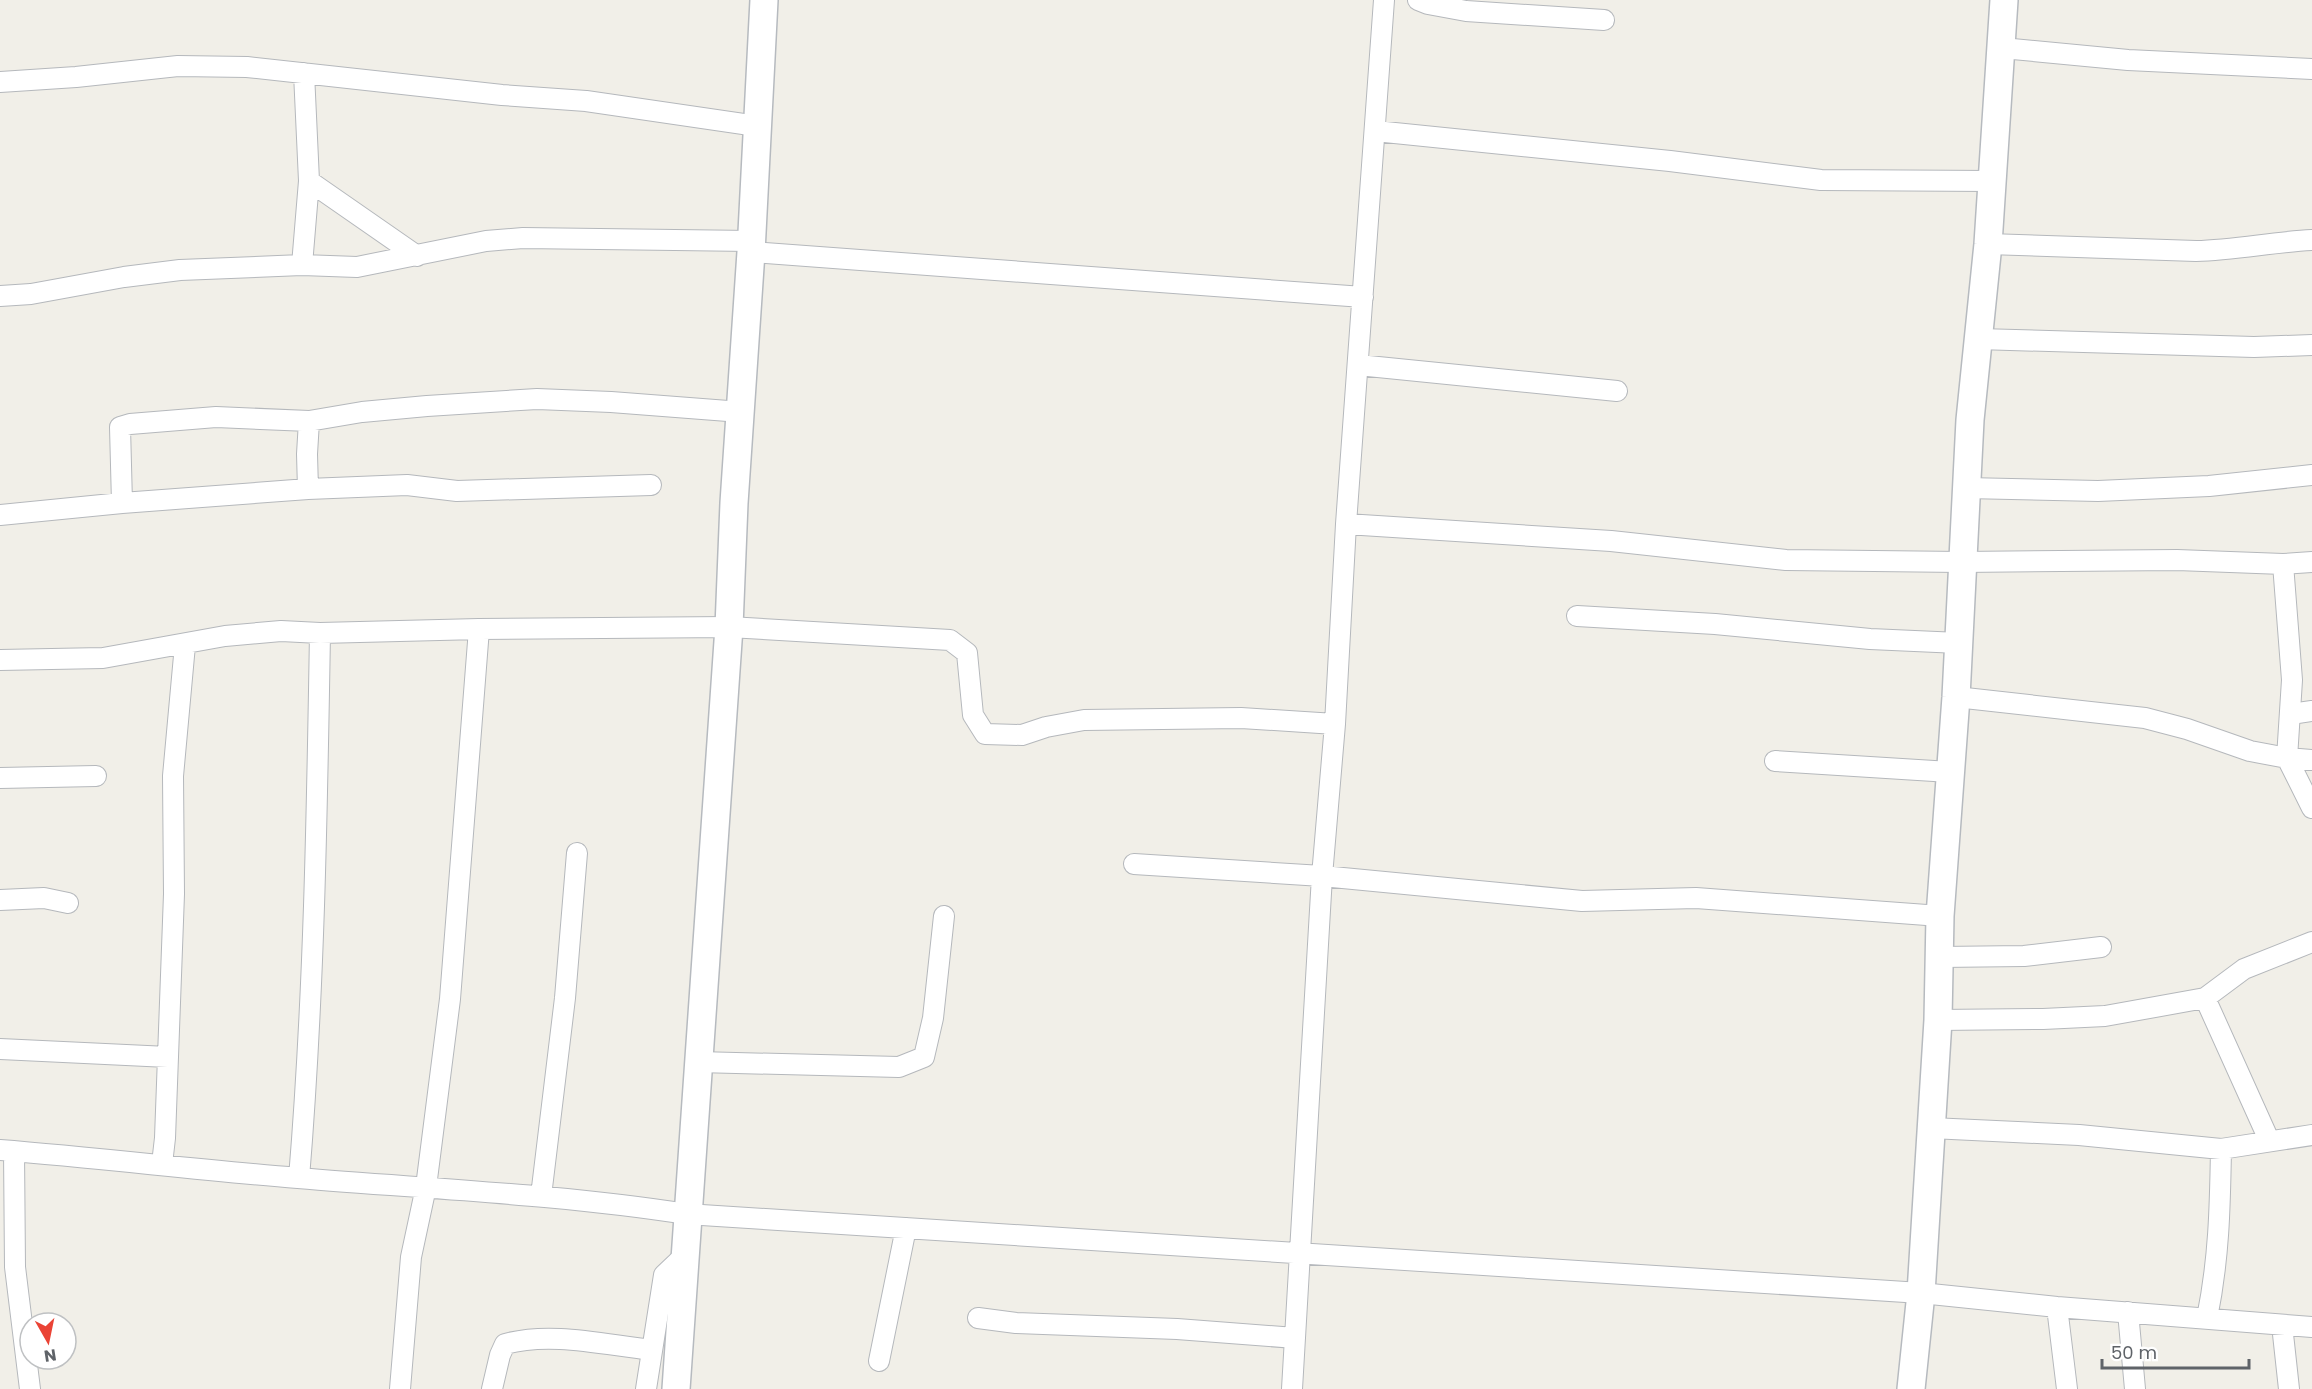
<svg xmlns="http://www.w3.org/2000/svg" width="2312" height="1389" font-family="Poppins,sans-serif">
  <rect width="100%" height="100%" fill="#f1efe8"/>
  <g fill="none" stroke-linecap="round" stroke-linejoin="round">
    <g stroke="#b5b8bc" stroke-width="22">
      <path id="street" d="M1418,0L1428,4L1466,11L1604,20
        M2002,48L2128,60L2312,69
        M0,82L76,77L178,66L247,67L502,95L586,101L757,126
        M1375,131L1670,161L1821,180L1991,181
        M309,181L417,256
        M1988,244L2196,251C2235,250 2273,242 2312,240
        M751,252L1363,297
        M302,265L309,181L304,73
        M0,296L31,294L124,277L180,270L302,265L357,267L486,241L523,238L751,241
        M1978,339L2254,347L2312,345
        M1358,365L1617,391
        M1966,488L2098,491L2209,486L2312,475
        M308,489L307,454L309,421
        M122,503L120,427L130,424L216,417L309,421L362,412L427,406L537,399L611,402L741,412
        M0,515L122,503L308,489L407,485L457,491L651,485
        M1346,524L1611,541L1786,560L1961,562L2177,560L2283,564L2312,562
        M2283,564L2292,680L2287,758L2312,808
        M1577,616L1715,624L1870,639L1959,643
        M0,660L103,658L225,636L281,631L320,633L479,629L729,627L950,640L967,653L973,715L985,734L1022,735L1046,727L1084,720L1241,718L1335,724
        M1956,697L2145,718L2187,729L2250,751L2287,758L2312,760
        M2291,714L2312,711
        M1775,761L1950,772
        M0,778L96,776
        M1134,864L1322,876L1582,901L1696,898L1940,916
        M0,900L44,898L68,903
        M1941,957L2024,956L2101,947
        M2205,998L2269,1140
        M1938,1020L2043,1019L2105,1016L2205,998L2244,969L2312,942
        M0,1049L168,1057
        M698,1062L899,1067L924,1057L933,1018L944,916
        M1931,1128L2079,1135L2221,1149L2312,1135
        M0,1150C100,1158 199,1170 298,1178C428,1189 558,1194 686,1214L1921,1293L2057,1307L2312,1327
        M14,1151L15,1267L30,1389
        M162,1164L165,1138L174,894L173,776L185,645
        M299,1178C314,997 317,815 320,633
        M541,1196L565,998L577,853
        M2057,1307L2067,1389
        M2128,1312L2135,1389
        M978,1318L1016,1323L1177,1329L1295,1338
        M2207,1318C2219,1259 2220,1208 2221,1149
        M2282,1325L2289,1389
        M879,1361L906,1228
        M400,1389L411,1257L426,1187L450,999L479,629
        M492,1389L500,1355L505,1344C551,1331 605,1345 652,1350
        M646,1389L664,1275L684,1256
        M1292,1389L1322,876L1335,724L1346,524L1384,0"/>
    </g>
    <g stroke="#b6babf" stroke-width="30">
      <path id="secondary" d="M676,1389L729,627L734,503L751,252L764,0
        M1911,1389L1921,1293L1938,1020L1940,916L1956,697L1970,420L1988,244L2004,0"/>
    </g>
    <use href="#street" stroke="#fff" stroke-width="20"/>
    <use href="#secondary" stroke="#fff" stroke-width="27"/>
  </g>
  <g transform="translate(48 1341) rotate(171)"><circle r="28" fill="#ffffff" stroke="#bfc1c3" stroke-width="1.5"/>
  <path d="M0-4.5L10 22L0 15L-10 22Z" fill="#ea4335"/>
  <text y="-9" font-size="16" font-weight="bold" text-anchor="middle" fill="#5f6368">N</text>
  </g>
  <path d="M2102 1359v9h147v-9" fill="none" stroke="#5f6368" stroke-width="3"/>
  <text x="2111" y="1359" font-size="18" fill="#5f6368" stroke="#ffffff" stroke-width="4.5" paint-order="stroke">50 m</text>
</svg>
